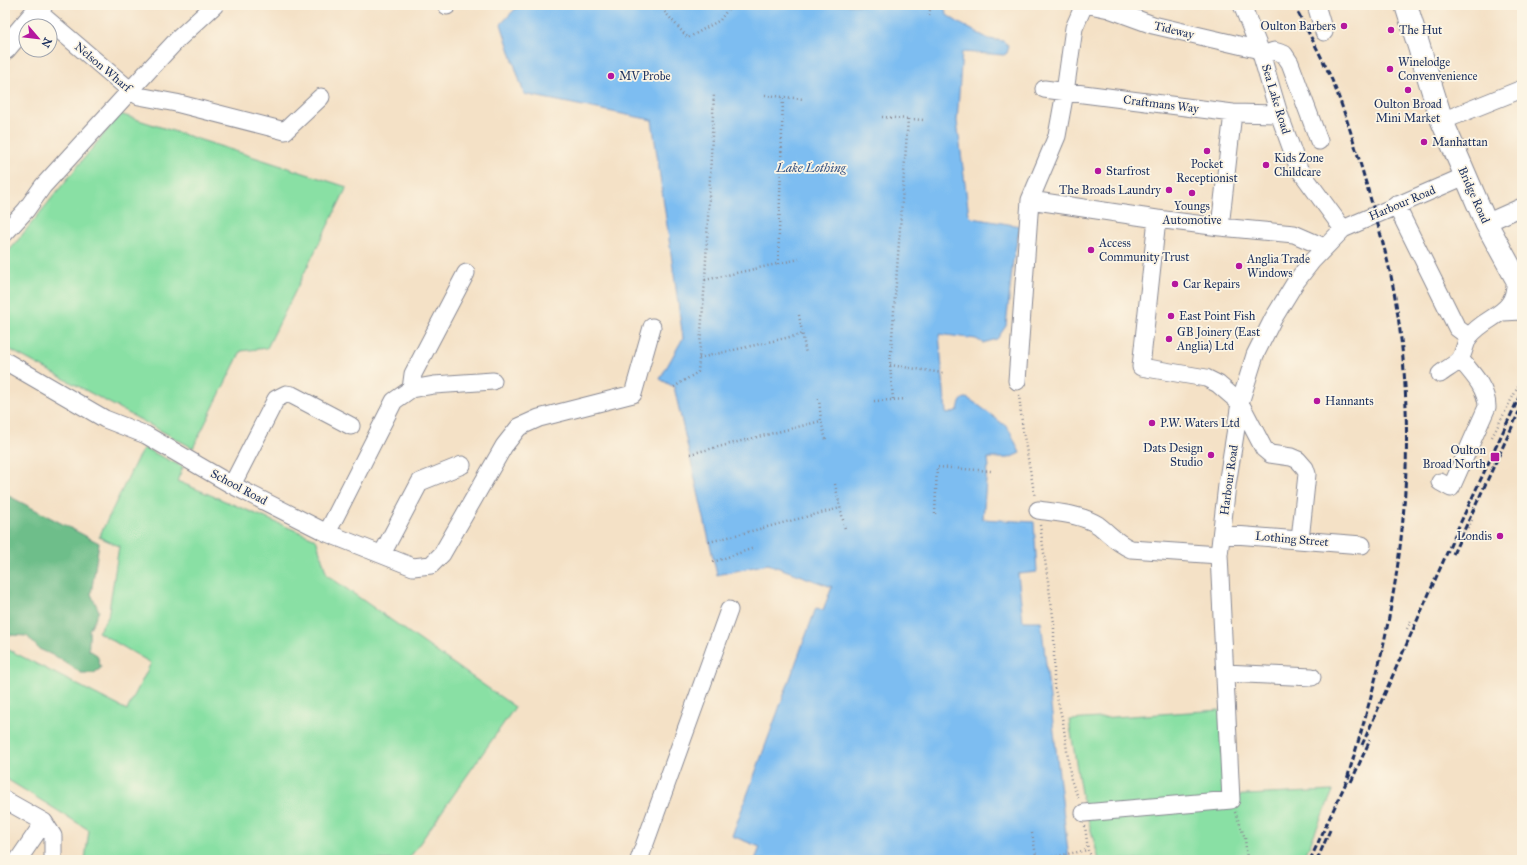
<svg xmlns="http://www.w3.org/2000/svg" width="1527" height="865" font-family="'IM FELL Great Primer',serif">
  <rect width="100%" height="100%" fill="#fcf5e5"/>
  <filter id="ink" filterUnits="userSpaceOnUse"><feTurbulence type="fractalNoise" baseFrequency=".025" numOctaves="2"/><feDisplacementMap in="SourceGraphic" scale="8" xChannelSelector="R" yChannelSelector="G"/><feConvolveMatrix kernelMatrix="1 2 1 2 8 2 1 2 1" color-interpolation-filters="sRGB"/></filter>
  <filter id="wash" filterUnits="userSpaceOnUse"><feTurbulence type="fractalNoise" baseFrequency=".012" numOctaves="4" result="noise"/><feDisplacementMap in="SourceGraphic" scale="16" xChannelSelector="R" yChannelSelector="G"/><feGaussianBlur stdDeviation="0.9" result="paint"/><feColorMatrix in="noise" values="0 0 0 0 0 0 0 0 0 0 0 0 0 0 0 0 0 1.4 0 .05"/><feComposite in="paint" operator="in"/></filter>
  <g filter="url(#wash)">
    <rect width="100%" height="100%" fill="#f4e1c6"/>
    <path fill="#89e0a4" stroke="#528881" d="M120,114L347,187L267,348L241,351L193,448L5,347V256Z
      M144,448L183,467L177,481L316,539L327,575L515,707L408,860H85L89,830L5,778V648L127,710L151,663L98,632L108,617L119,546L99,537L137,459Z
      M1220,710L1224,796L1333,791L1303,860H1099L1081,793L1069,720Z"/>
    <path fill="#6ebe8a" stroke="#447674" d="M5,494L99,543L91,594L99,611L89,630C90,637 88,643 89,650L97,655L101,668L94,673H81L59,658L39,649L27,636L10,635L5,629Z"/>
    <path fill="#7dbdf1" stroke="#4c76a8" d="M519,5H657L662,8L663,5H943L947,15L959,23L989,39L1003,41L1009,46L1007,53L1004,55L962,52L957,121L969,215L972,218L1020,226L1013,261L1006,326L997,339L983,343L976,339L939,334L946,413L948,414L958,410C959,406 960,398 966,398C972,399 1000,422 1007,427L1011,433L1020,453L1009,458H988L989,468H987L983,519L1034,522L1037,572L1018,574L1023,621H1041L1069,860H799L794,858L793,860H755L760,847L732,836L816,608L823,610L832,587L768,564L717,575L674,387L660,379L683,338L652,120L524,94L501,24Z"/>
  </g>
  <g filter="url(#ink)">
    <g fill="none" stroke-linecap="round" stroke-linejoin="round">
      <g stroke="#888892" stroke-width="19">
        <path id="minor" d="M1090,5L1109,9L1153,25L1260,50
          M1242,5L1260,50L1279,114L1299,169L1343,229
          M1316,5L1324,32
          M447,6L448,5
          M37,11L131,91L139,96L176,103L285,131L321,97
          M1262,55L1274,51L1284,54L1290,63L1319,141
          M1044,89L1233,113L1279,114
          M1442,121L1522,89
          M1030,200L1157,219
          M1396,205L1457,328L1469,337
          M1486,223L1522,207
          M1220,227L1233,113
          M5,233L26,210L43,186L149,70L178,39L215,5
          M1503,312L1522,311
          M5,361L105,419L146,435L232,485L327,533L394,401L411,389L434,385L493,381
          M1440,374C1446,369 1455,365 1460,359C1464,353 1465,343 1469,337C1487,313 1518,317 1515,277
          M1017,381L1030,200L1057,136L1065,92L1074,28L1084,5
          M411,389L413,374L466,273
          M1440,482L1451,488L1487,407C1487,388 1471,372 1460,359
          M232,485L276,399L286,394L292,395L351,426
          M1038,510C1058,513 1081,514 1098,525C1110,534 1116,543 1131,549L1219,555
          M327,533L413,567L431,565L442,554L504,446L519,427L539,418L633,394L652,327
          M1222,534L1362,545
          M1300,540L1307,474L1305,468L1298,460L1291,457L1270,454L1264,449L1240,403L1218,384L1206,378L1141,367L1157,219L1220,227L1294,234L1324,247
          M382,554L420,482L462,465
          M1225,673L1312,677
          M5,800L44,822L53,836V860
          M1084,813L1231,800L1219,555L1227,485L1240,403L1255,355L1273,319L1295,283L1312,261L1343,229L1465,176
          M18,860L44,822
          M639,860L729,610"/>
      </g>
      <g stroke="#888892" stroke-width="23">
        <path id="major" d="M5,49L42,5"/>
      </g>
      <g stroke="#888892" stroke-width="24">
        <path id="highway" d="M1406,5L1442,121L1486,223L1522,289"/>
      </g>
      <path stroke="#888892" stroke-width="2.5" stroke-dasharray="1 3" stroke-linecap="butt" d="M662,9L688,38L720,20L731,5
        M929,15L931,5
        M765,95L804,99
        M882,117L924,120
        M778,264L783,97
        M705,280L799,259
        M799,315L806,354
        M699,358L803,334
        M890,365L943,373
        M674,387L698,372L705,280L714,94
        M1019,395L1023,431L1035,497
        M819,399L821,421L826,440
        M893,399L890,365L908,119
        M874,401L906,399
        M1492,437L1520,383
        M690,454L821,421
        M835,484L845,529
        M935,514L937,467L991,471
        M1040,525L1054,623V686L1063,722L1071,780L1079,800
        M1468,528L1473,518
        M709,542L840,508
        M713,562L754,548
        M1407,629L1411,621
        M1235,812L1245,838L1247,860
        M1085,826L1088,850L1093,860
        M1032,833L1037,860
        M1037,860L1088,850"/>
      <use href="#minor" stroke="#fff" stroke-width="17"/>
      <use href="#major" stroke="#fff" stroke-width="21"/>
      <use href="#highway" stroke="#fff" stroke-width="22"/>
      <path stroke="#1b2f5e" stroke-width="3" stroke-dasharray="6 3" stroke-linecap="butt" d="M1294,5C1307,30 1321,55 1332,80C1346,114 1356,149 1366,183C1375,214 1384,245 1391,276C1412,379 1411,497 1392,600C1382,661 1365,720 1347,779
        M1453,554L1519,412
        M1362,745L1458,528L1522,391
        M1351,782L1370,740
        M1310,860L1350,774
        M1317,860L1330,830"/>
    </g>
  </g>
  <g fill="#b5179e" stroke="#fcf5e5" stroke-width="1.5">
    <circle cx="1344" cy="26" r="4"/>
    <circle cx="1391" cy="30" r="4"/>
    <circle cx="1390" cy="69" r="4"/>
    <circle cx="611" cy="76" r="4"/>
    <circle cx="1408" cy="90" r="4"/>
    <circle cx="1424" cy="142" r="4"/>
    <circle cx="1207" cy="151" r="4"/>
    <circle cx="1266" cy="165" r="4"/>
    <circle cx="1098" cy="171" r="4"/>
    <circle cx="1169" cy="190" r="4"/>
    <circle cx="1192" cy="193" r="4"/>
    <circle cx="1091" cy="250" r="4"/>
    <circle cx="1239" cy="266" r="4"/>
    <circle cx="1175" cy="284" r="4"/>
    <circle cx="1171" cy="316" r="4"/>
    <circle cx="1169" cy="339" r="4"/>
    <circle cx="1317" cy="401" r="4"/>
    <circle cx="1152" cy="423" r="4"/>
    <circle cx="1211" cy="455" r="4"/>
    <rect x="1490" y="452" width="10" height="10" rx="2"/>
    <circle cx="1500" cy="536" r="4"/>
  </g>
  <g text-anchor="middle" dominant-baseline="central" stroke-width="3.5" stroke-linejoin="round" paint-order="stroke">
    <g font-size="12" fill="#1b2f5e" stroke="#fcf5e5" text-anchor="start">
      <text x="1336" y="26" text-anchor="end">Oulton Barbers</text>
      <text x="1399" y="30">The Hut</text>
      <text x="1398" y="62">Winelodge<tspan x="1398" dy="14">Convenvenience</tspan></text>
      <text x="619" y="76">MV Probe</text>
      <text x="1408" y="104" text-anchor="middle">Oulton Broad<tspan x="1408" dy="14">Mini Market</tspan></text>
      <text x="1432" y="142">Manhattan</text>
      <text x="1274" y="158">Kids Zone<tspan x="1274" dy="14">Childcare</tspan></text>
      <text x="1207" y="164" text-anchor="middle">Pocket<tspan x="1207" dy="14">Receptionist</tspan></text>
      <text x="1106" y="171">Starfrost</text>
      <text x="1161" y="190" text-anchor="end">The Broads Laundry</text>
      <text x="1192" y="206" text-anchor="middle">Youngs<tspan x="1192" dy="14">Automotive</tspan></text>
      <text x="1099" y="243">Access<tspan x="1099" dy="14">Community Trust</tspan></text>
      <text x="1247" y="259">Anglia Trade<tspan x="1247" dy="14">Windows</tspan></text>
      <text x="1183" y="284">Car Repairs</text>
      <text x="1179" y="316">East Point Fish</text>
      <text x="1177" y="332">GB Joinery (East<tspan x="1177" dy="14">Anglia) Ltd</tspan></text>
      <text x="1325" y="401">Hannants</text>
      <text x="1160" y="423">P.W. Waters Ltd</text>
      <text x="1203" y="448" text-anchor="end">Dats Design<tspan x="1203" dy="14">Studio</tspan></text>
      <text x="1486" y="450" text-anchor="end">Oulton<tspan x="1486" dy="14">Broad North</tspan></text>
      <text x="1492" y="536" text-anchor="end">Londis</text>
    </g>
    <g font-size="12" fill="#1b2f5e" stroke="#fcf5e5">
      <text transform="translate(1174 30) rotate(14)">Tideway</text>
      <text transform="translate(103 67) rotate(40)">Nelson Wharf</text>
      <text transform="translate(1276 99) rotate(73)">Sea Lake Road</text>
      <text transform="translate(1161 104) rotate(7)">Craftmans Way</text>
      <text transform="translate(1474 195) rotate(66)">Bridge Road</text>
      <text transform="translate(1402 203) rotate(-23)">Harbour Road</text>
      <text transform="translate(1229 480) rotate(-82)">Harbour Road</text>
      <text transform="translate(239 487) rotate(28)">School Road</text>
      <text transform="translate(1292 539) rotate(5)">Lothing Street</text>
    </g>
    <g font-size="13" font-style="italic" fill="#345283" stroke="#fcf5e5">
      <text x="811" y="168">Lake Lothing</text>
    </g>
  </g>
  <rect width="1527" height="865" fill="none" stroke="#fcf5e5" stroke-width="20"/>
  <g transform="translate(38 38) rotate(118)"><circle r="19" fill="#fcf5e5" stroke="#a2a6af"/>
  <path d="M0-3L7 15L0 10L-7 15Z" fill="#b5179e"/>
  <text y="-6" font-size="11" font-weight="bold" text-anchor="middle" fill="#1b2f5e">N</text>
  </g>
</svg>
